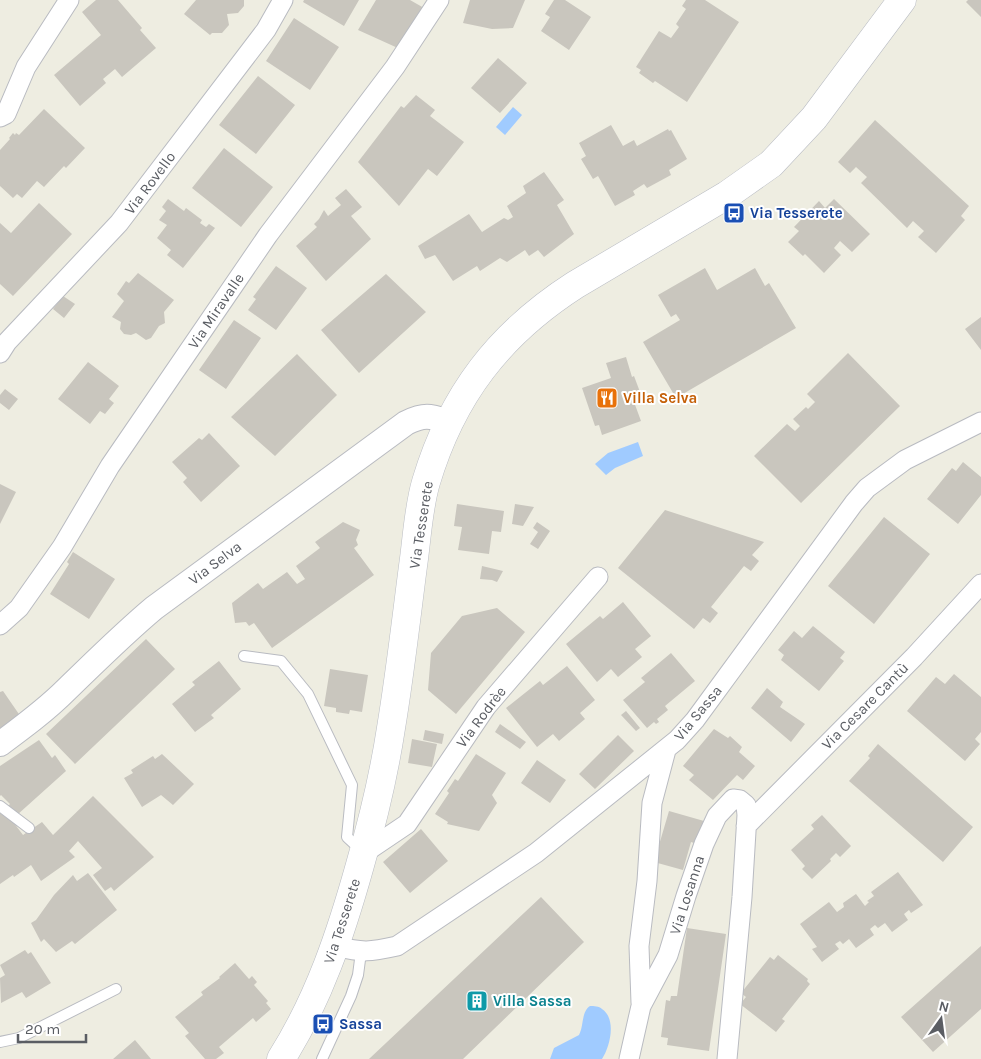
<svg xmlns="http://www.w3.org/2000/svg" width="981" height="1059" font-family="Karla,sans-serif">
  <rect width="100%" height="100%" fill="#eeede1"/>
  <path fill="#a0cbff" d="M513,107L522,115L505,135L496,127Z
    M638,442L643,456L615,468L606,475L595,464L608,453Z
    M590,1006C594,1006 599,1006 602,1009C617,1019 610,1047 602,1059H550L554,1048L579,1035C584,1026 581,1012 590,1006Z"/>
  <path fill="#c9c6be" d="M96,0H118L142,28L140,30L156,48L122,77L115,69L103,79L106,83L80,106L54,75L101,35L82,12Z
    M196,0H244V6L238,13L227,14L229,25L222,33H212L210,35L184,14Z
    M304,0H359L344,26L303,2Z
    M376,0H410L424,8L400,49L358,30Z
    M470,0H525L513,28L492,29L463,23Z
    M554,0H565L591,17L569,50L541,31L550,17L545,14Z
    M686,0H705L739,22L687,102L655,81L653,83L639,73L641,70L636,67L659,31L671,38L679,27L676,24L686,9L682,6Z
    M968,0H981V17L966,2Z
    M294,18L339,47L310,90L266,61Z
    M498,58L527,83L500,113L471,88Z
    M258,76L295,105L256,154L219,125Z
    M416,95L435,110L430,116L464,142L437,176L428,169L399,206L358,162L401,106L404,108Z
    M44,109L85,148L66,168L64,166L44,187L37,181L22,198L17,194L13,198L0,186V150L10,139L9,138L13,133L15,135L16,133L19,135Z
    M875,120L969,206L961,216L965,220L936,253L918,237L924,231L913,221L907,228L861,183L867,177L856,167L850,173L838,162Z
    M611,125L623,146L634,140L637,146L668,129L669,131L671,130L687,159L669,170L671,175L647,188L644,184L633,191L635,195L615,206L598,176L593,179L581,159L586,156L579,143Z
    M224,148L273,187L241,227L192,188Z
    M544,172L564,200L557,205L574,234L544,257L538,250L529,256L525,250L507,262L500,258L480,271L477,266L453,281L435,255L425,259L418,246L469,214L482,232L504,218L508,220L513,217L507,206L526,193L523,186Z
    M346,189L362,207L351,216L371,239L326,281L296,246L317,227L314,224L319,219L324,210L328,216L341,205L335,198Z
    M168,199L184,211L186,208L202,220L200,223L206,227L209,224L215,228L183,268L167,255L171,250L157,238L167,225L159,220L166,211L162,207Z
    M834,199L870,234L852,252L840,241L834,248L841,255L824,273L805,254L803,256L788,242L799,231L794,227L819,201L825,208Z
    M39,203L72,234L13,296L0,284V223L11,233Z
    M276,266L307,288L276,330L248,310L256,299L253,297Z
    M705,268L717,290L755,268L765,286L769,283L796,328L676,398L643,342L680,320L676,314L671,317L658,295Z
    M138,273L174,300L164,312L165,323L159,326L151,338L146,340L136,333L131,335L124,334L120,329L121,322L112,317L124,301L117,294L126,281L129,283Z
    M386,274L426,312L359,373L321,330Z
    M63,296L75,304L64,318L53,309Z
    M981,317V350L965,329Z
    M234,320L261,338L226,389L199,370Z
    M848,353L900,406L801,503L754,456L787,424L795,431L800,426L793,419L806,407L808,409L815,402L807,394Z
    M297,354L337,395L275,456L231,417Z
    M626,357L632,377L634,376L643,400L634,402L641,421L602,435L599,425L595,426L582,388L611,378L606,363Z
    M88,362L119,386L109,399L114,403L105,414L100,411L90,424L58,399Z
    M5,389L18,399L9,410L0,403V395Z
    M209,433L240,466L201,502L183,482L187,478L172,462L199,438L202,440Z
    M963,462L981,477V495L958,524L927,499L952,468L956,471Z
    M0,484L16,492L0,524Z
    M457,504L504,511L501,532L492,531L489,554L458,550L462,527L454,526Z
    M515,504L534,507L523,526L512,524Z
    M665,510L764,542L752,555L759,561L751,571L744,566L711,607L718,613L710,623L703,618L694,629L618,568Z
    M884,517L930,554L874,624L828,586Z
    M343,522L360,530L356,540L358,545L354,548L374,575L272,648L254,623L249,626L246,622L235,623L232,603L258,583L263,589L287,572L297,584L305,579L296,566L320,548L315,542Z
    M537,522L550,531L538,549L530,544L538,532L533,528Z
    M73,552L115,579L89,619L50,594L69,564L67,562Z
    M482,566L503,571L497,582L492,580L480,579Z
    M623,602L651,636L635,649L642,657L618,677L611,669L597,682L566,644L600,616L603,619Z
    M497,608L525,632L456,714L428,690L431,653L462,616Z
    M813,626L845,652L840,658L844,661L819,691L781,660L784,655L778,650L794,631L802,638Z
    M146,639L175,669L75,764L46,734Z
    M671,653L695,681L665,706L668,710L657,719L659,722L656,724L654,722L647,728L623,700L645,682L641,678Z
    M219,661L241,689L211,715L214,718L195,732L172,704L195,685L192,682Z
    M567,666L595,700L580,713L585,719L559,741L553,734L537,747L506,708L540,681L543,685Z
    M330,669L368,675L362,712L350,710L349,714L336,712V708L324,706Z
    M954,674L981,697V732L975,739L980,744L965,761L907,711L936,677L945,684Z
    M767,688L783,702L780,707L805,724L791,742L751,708Z
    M3,691L23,720L0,736V692Z
    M626,711L640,728L636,731L621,715Z
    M500,724L526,742L520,749L495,732Z
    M714,729L728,738L730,736L742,747L739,752L755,766L743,780L737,775L713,800L689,780L694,775L683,766Z
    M425,730L444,734L442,744L423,740Z
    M618,735L634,751L595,789L579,774Z
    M412,739L437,744L432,767L408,763Z
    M39,740L52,758L55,755L66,771L17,815L8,806L10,804L1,795L0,796V766Z
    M878,744L973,827L943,862L849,781L870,758L868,756Z
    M162,754L194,784L173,805L161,795L142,807L124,778L133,773L131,770L153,756L155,759Z
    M476,754L506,773L492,795L497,803L479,831L447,824L448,822L435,814L449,793L447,791L455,779L458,781Z
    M537,760L566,780L550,803L521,783Z
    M93,796L154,857L114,891L111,887L105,891L93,875L102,868L78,841L69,851L75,857L41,881L31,865L14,877L13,875L0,884V813L14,823L23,835L42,822L53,835Z
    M669,811L704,821L697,844L691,842L683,870L654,862Z
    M822,815L851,846L840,857L836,853L830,859L831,861L812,879L802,869L805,866L791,850L814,829L811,825Z
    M421,829L448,861L410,893L383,862Z
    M898,872L923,905L911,913L909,910L904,914L908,920L892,932L885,923L878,928L875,925L870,929L874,935L856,948L849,939L843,944L840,941L835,944L839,949L822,962L812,949L817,947L800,924L829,902L837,912L844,907L843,903L856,894L865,906L869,902L867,901L874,896L871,892Z
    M88,873L117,910L75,944L72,941L56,952L44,939L41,942L31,923L36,920L54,895L73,875L77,881Z
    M541,897L584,942L463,1059H369Z
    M687,928L726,934L709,1051L667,1045L668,1038L661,1037L666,1000L670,1001L671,996H677Z
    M981,946V1009L933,1052L901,1017Z
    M25,950L28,954L31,952L51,983L26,998L22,992L1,1003L0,978L5,975L0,965Z
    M778,955L808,979L807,981L810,984L782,1019L785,1021L776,1032L740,1004L746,997L741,993L770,957L774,960Z
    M235,963L249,979L252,976L257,982L254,985L268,1001L266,1003L271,1009L256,1022L253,1018L219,1047L224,1053L216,1059H205L185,1036L189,1033L175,1017L203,995L201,992L220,978L219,977Z
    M135,1040L151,1059H113Z"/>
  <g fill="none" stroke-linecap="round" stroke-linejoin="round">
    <g stroke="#b9bbc1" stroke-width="12">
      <path id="service" d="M244,656L281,661L308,694L352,785L347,837L362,851
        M0,806L29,828
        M0,1042L19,1038L116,989
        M322,1059L351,996L358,975L361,952"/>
    </g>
    <g stroke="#b9bbc1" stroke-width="21">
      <path id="minor" d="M0,117L6,114L26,67L69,0
        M0,353L7,342L119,223L266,30L283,0
        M0,625L19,608L62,547L110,466L268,235L395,67L439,0
        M746,826L914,657L981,584
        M364,853L407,824L486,707L598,577
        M336,946C363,953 370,952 397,946L536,853L677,740L695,720L854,503L867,488L905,460L981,422
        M641,1003L639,946L647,881L652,803L666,750
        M629,1059L641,1006L668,955L686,896L704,844L717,816L733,799L740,800L746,805L747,815L742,897L727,1059"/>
    </g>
    <g stroke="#b9bbc1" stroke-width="26">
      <path id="tertiary" d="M0,744C23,727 46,710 66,690C95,662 123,634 154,608L406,423C425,414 430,416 449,422"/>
    </g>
    <g stroke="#babdc4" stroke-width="29">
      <path id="secondary" d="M281,1059C319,999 341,933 360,865C373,820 384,774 391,728C400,674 406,620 413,566C417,539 418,509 426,482C452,395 499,334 575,285L727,195L771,164L814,118L902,0"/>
    </g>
    <use href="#service" stroke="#fff" stroke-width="10"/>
    <use href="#minor" stroke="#fff" stroke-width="19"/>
    <use href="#tertiary" stroke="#fff" stroke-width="24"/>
    <use href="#secondary" stroke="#fff" stroke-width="28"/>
  </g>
  <defs>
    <g id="bus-square" transform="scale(1.125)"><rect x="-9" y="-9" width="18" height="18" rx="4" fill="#1a4fb4" stroke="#fff"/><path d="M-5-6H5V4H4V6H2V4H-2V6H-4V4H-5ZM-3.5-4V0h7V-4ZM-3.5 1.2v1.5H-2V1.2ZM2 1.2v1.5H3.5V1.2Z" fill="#fff"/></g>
    <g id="restaurant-square" transform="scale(1.125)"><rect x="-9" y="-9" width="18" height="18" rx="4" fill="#e8710a" stroke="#fff"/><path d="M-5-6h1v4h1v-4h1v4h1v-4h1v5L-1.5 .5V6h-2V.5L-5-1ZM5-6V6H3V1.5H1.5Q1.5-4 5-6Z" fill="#fff"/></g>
    <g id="building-square" transform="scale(1.125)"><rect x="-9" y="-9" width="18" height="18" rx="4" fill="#0f9aa8" stroke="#fff"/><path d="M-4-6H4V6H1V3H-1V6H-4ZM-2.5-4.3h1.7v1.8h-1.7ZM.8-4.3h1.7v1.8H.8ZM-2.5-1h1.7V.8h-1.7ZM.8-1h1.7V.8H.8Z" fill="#fff"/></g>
  </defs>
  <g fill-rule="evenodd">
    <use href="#bus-square" x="734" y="213"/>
    <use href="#restaurant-square" x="607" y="398"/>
    <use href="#building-square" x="477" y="1001"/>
    <use href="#bus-square" x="323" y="1024"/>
  </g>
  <g text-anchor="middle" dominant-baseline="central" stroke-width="4" stroke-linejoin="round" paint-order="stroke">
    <g font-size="15" fill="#5a5d63" stroke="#fff">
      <text transform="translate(150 183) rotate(-53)">Via Rovello</text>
      <text transform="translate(216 311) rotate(-56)">Via Miravalle</text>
      <text transform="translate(421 525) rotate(-81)">Via Tesserete</text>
      <text transform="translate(215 563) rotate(-37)">Via Selva</text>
      <text transform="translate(865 706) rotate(-45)">Via Cesare Cantù</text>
      <text transform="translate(698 713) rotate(-51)">Via Sassa</text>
      <text transform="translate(481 717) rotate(-53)">Via Rodrèe</text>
      <text transform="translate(687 895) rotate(-72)">Via Losanna</text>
      <text transform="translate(342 921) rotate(-72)">Via Tesserete</text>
    </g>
    <g font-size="15" font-weight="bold" fill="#164399" stroke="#fff" text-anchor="start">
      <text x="750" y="213">Via Tesserete</text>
      <text x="339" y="1024">Sassa</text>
    </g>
    <g font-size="15" font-weight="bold" fill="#c56008" stroke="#fff" text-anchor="start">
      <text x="623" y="398">Villa Selva</text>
    </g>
    <g font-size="15" font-weight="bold" fill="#0d838f" stroke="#fff" text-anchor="start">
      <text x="493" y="1001">Villa Sassa</text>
    </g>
  </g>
  <g transform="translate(941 1019) rotate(14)" stroke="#ffffff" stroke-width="4" paint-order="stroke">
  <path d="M0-4L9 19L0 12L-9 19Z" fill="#5a5d63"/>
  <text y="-8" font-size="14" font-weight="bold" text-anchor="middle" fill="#5a5d63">N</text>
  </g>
  <path d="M18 1034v8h68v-8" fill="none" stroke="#5a5d63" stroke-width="2.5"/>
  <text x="25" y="1034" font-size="15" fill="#5a5d63" stroke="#ffffff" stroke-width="4" paint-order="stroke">20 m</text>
</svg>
